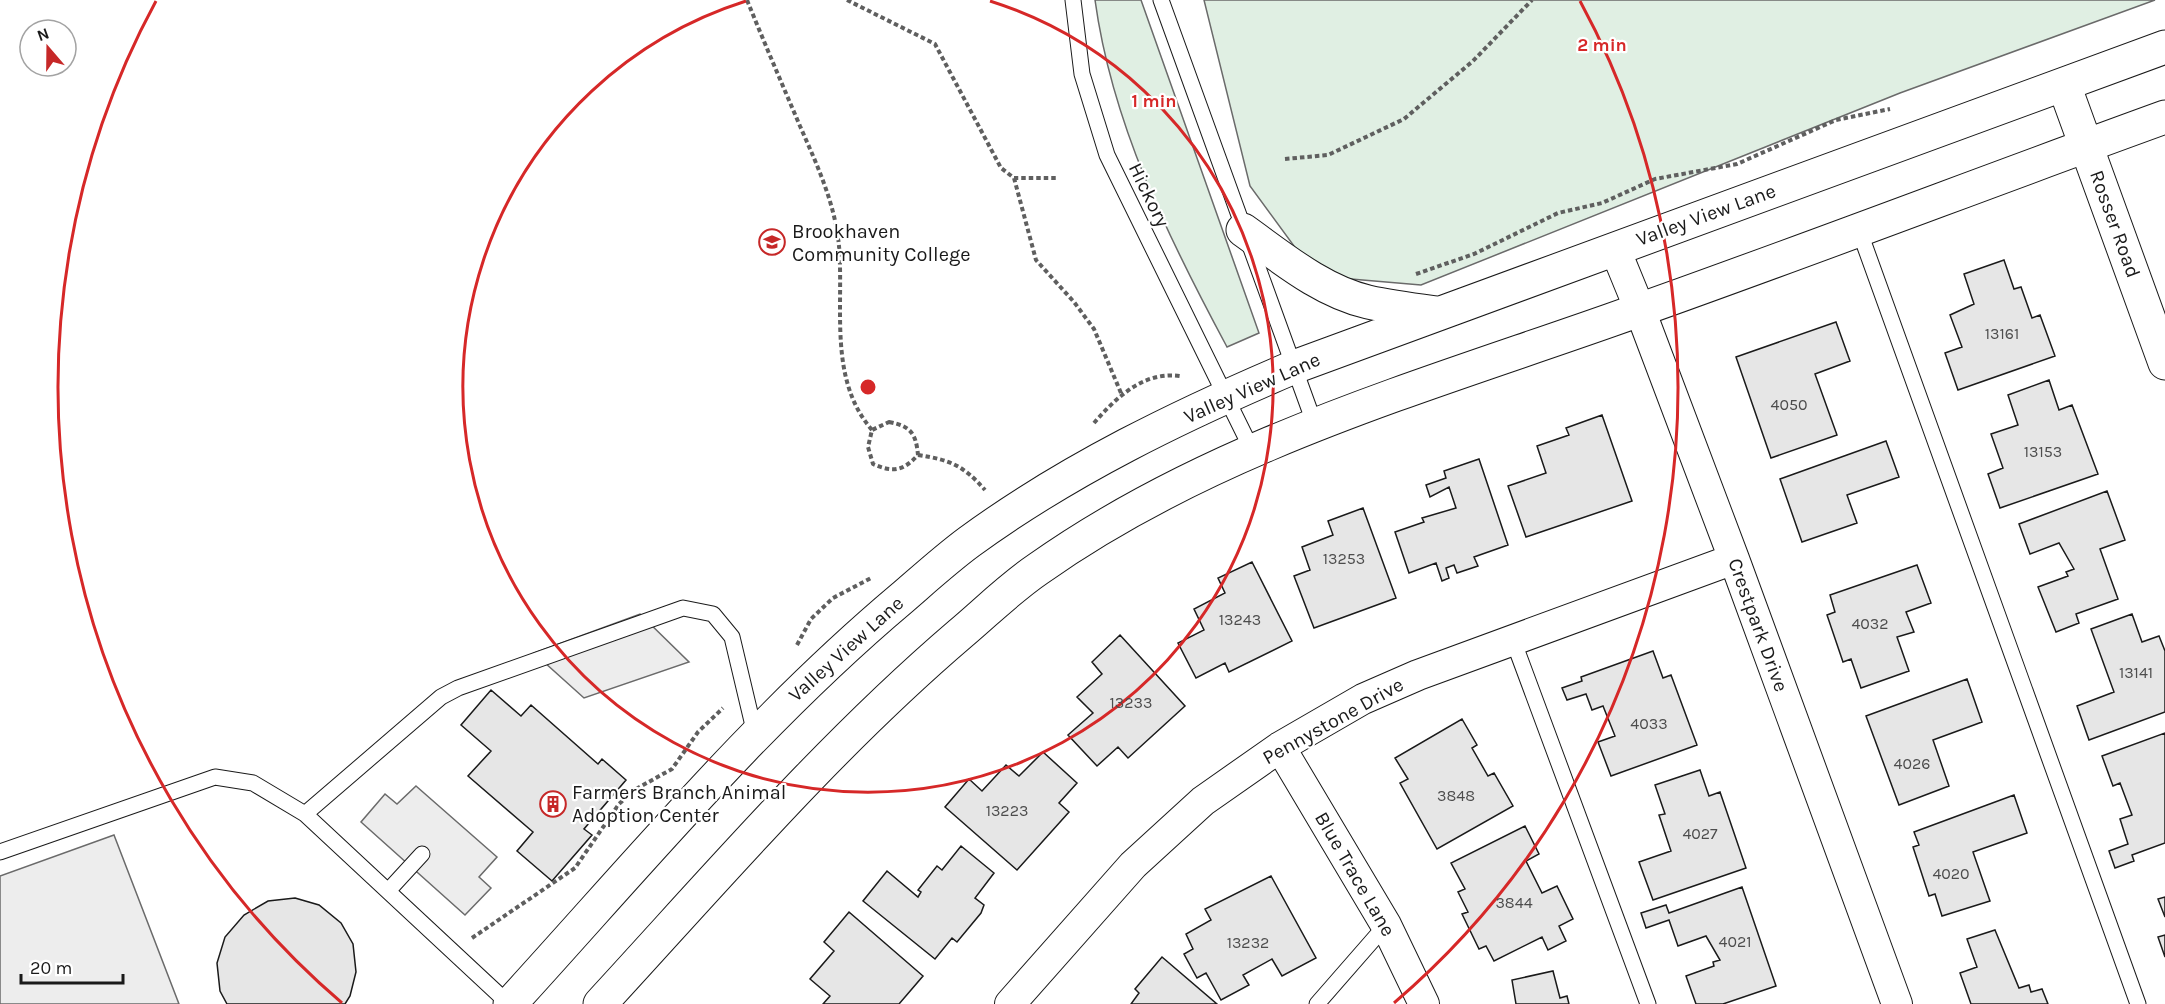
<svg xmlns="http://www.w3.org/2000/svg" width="2165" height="1004" font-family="Karla,sans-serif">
  <rect width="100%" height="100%" fill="#fff"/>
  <path fill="#e0efe3" stroke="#6a6a6a" stroke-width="1.5" d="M1095,0H1141L1259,333L1227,347C1168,237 1112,124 1095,0Z
    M1204,0H2155L1900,93L1421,285L1316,276L1250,186Z"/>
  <path fill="#ededed" stroke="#6a6a6a" stroke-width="1.5" d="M640,614L689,662L584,698L534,653Z
    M416,786L497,857L479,877L491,888L465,915L361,822L385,794L397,804Z
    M114,835L179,1004H0V876Z"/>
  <path fill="#e6e6e6" stroke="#1a1a1a" stroke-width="1.5" d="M2004,260L2014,289L2021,287L2032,318L2040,315L2055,356L1958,390L1945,353L1962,347L1950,315L1974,304L1964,274Z
    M1836,322L1850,361L1815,374L1837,435L1771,458L1736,357Z
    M2049,380L2059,410L2072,405L2098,474L2000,508L1988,474L2003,468L1991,434L2018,425L2008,395Z
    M1602,415L1632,501L1526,537L1508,486L1546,473L1537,446L1569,435L1566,428Z
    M1886,441L1899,477L1847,495L1857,523L1802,542L1780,479Z
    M1479,459L1508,545L1474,557L1478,566L1457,573L1454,565L1446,568L1449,578L1442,581L1436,563L1409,573L1395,532L1424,522L1422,518L1456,508L1449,487L1430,497L1426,485L1446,478L1444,471Z
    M2107,491L2125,540L2100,549L2118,599L2076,614L2079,623L2056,632L2038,587L2068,576L2066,572L2074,569L2059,543L2030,554L2019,524Z
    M1363,508L1396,598L1314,628L1294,576L1310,570L1302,547L1333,535L1328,521Z
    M1252,562L1292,641L1229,672L1225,663L1196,678L1178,643L1204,630L1194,609L1225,593L1218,578Z
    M1917,565L1931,603L1906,612L1914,632L1897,637L1909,671L1861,688L1851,659L1843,662L1827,615L1835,612L1830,595Z
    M2132,614L2142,642L2159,636L2165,651V712L2089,740L2077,706L2114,692L2091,629Z
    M1120,635L1185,706L1128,758L1118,747L1097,766L1068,735L1093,713L1077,697L1102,674L1092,662Z
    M1653,651L1663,678L1671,675L1697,745L1611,776L1598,742L1615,736L1603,706L1592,710L1586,694L1567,700L1562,688L1582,681L1581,677Z
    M1967,679L1982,722L1933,740L1949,786L1899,805L1866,716Z
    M491,690L521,716L531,705L598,764L602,759L626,780L584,829L592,835L552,881L517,851L533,832L468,776L491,751L461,725Z
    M1462,719L1477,745L1472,748L1488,776L1494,773L1513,806L1437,849L1400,783L1408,779L1395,758Z
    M2165,733V843L2132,855L2134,861L2115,868L2109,851L2128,844L2120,819L2132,815L2120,783L2113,786L2102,756Z
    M1043,752L1077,783L1059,803L1069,812L1017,870L945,807L969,779L982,791L1006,765L1019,776Z
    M1700,770L1709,796L1720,792L1746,868L1653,900L1639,862L1671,851L1659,815L1665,814L1655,785Z
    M2014,795L2027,833L1973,852L1990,901L1942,916L1935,894L1929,896L1913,847L1919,845L1914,832Z
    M1525,826L1539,854L1526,861L1542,893L1557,886L1573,919L1559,926L1566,941L1548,950L1542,937L1494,961L1486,946L1479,949L1462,914L1468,912L1458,892L1465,889L1451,863Z
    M961,846L994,873L975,898L984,905L981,913L957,942L952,938L935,959L863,901L887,871L918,897L921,892L918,890L937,866L942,870Z
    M1271,876L1316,958L1282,976L1272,959L1243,975L1249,985L1221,1000L1206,973L1197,978L1184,954L1193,949L1186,934L1211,920L1205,909Z
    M1742,887L1776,986L1723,1004H1696L1686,976L1714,966L1713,962L1720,960L1706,936L1678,946L1669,920L1646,928L1641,913L1666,905L1669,913Z
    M2165,897V917L2158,899Z
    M295,898L319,905L341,923L353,944L356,972L350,996L345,1004H227L220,991L217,963L225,937L244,915L268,901Z
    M849,912L923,976L899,1004H823L830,996L810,979L834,951L824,942Z
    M1995,930L2019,988L2029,985L2031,992L2042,989L2048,1004H1971L1960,973L1977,967L1967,939Z
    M2165,935V957L2158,937Z
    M1162,957L1217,1004H1131L1139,993L1135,989Z
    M1553,971L1560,998L1567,996L1569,1004H1516L1512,980Z"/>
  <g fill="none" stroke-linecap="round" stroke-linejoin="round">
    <g stroke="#1a1a1a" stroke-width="17">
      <path id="service" d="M1073,0L1082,74L1107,155L1253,452
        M1161,0L1315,425
        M1859,230L2138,1004
        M1513,640L1648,1004
        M305,814L441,697L458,688L683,608L713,614L732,637L755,734
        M0,852L215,777L253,783L305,814L509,1004
        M388,891L422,854
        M1317,1004L1386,925"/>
    </g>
    <g stroke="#1a1a1a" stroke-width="32">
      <path id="minor" d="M1615,249L1640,310L1734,559L1897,1004
        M1280,747L1386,925L1424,1004
        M1010,1004L1133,865L1203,801L1280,747L1363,699L1418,675L1734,559"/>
    </g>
    <g stroke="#1a1a1a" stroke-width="35">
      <path id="tertiary" d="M2064,85L2165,363"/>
    </g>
    <g stroke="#1a1a1a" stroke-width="35">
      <path id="secondary" d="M1243,230C1281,257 1321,291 1368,302C1390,307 1414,310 1437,313
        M510,1004C637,865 758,719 902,598C924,579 946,559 969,542C1069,469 1181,415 1294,367L2165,47
        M600,1004C717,877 829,746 960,634C985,613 1010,588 1038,569C1209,448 1415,389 1611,320C1796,255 1980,184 2165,117"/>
    </g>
    <path stroke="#5f5f5f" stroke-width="4" stroke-dasharray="4.5 3" stroke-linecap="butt" d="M747,0C764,42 782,84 800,126C817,165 835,203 839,246C844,308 828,379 872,430
      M847,0L935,44L1001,168L1014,178H1057
      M1285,159L1328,155L1404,119L1473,61L1532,0
      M1014,178L1036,260L1074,302L1094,329L1121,393
      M1416,274L1474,254L1558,213L1602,203L1655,179L1737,164L1836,120L1890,109
      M889,422C911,426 916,434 918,455C903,471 893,473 873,464L868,447L872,430Z
      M1094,423C1116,398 1143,371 1180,376
      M918,455C950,460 963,465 985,490
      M797,645L811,619L833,598L871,578
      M472,938L575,868L619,804L636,789L672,769L698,732L723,708"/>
    <use href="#service" stroke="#fff" stroke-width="15"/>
    <use href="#minor" stroke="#fff" stroke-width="30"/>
    <use href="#tertiary" stroke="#fff" stroke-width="33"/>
    <use href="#secondary" stroke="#fff" stroke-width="33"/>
  </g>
  <g fill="none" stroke="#d62828" stroke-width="3">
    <path d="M990 1A405 405 0 1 1 746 1"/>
    <path d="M342 1003A810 810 0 0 1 156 1M1580 1A810 810 0 0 1 1394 1003"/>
  </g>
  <defs>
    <g id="university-ring" transform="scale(1.35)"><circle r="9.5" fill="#fff" stroke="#c62828" stroke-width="1.5"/><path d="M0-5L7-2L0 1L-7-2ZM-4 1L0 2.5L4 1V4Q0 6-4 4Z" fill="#c62828"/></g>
    <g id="building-ring" transform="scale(1.35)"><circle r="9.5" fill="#fff" stroke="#c62828" stroke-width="1.5"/><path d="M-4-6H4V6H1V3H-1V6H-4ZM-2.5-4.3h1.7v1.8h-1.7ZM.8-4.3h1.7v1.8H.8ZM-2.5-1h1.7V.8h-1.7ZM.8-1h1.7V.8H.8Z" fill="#c62828"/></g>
  </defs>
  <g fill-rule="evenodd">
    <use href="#university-ring" x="772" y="242"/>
    <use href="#building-ring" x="553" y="804"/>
  </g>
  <g text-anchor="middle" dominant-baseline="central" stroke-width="4.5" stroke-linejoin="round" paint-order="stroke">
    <g font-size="16" fill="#4d4d4d">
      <text x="2002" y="333">13161</text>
      <text x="1789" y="404">4050</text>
      <text x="2043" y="451">13153</text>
      <text x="1344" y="558">13253</text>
      <text x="1240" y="619">13243</text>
      <text x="1870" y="623">4032</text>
      <text x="2136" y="672">13141</text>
      <text x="1131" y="702">13233</text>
      <text x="1649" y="723">4033</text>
      <text x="1912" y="763">4026</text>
      <text x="1456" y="795">3848</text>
      <text x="1007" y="810">13223</text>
      <text x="1700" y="833">4027</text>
      <text x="1951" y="873">4020</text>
      <text x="1514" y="902">3844</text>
      <text x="1735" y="941">4021</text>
      <text x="1248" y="942">13232</text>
    </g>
    <g font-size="20" fill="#1a1a1a" stroke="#fff">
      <text transform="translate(1149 195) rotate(64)">Hickory</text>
      <text transform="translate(1706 215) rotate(-20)">Valley View Lane</text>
      <text transform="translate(2115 224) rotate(70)">Rosser Road</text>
      <text transform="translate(1252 388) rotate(-24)">Valley View Lane</text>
      <text transform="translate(1758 625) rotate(70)">Crestpark Drive</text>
      <text transform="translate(846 649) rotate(-42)">Valley View Lane</text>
      <text transform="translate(1333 721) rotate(-29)">Pennystone Drive</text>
      <text transform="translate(1355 874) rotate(60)">Blue Trace Lane</text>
    </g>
    <g font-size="20" fill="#1a1a1a" stroke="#fff" text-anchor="start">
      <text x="792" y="231">Brookhaven<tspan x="792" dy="23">Community College</tspan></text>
      <text x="572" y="792">Farmers Branch Animal<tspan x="572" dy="23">Adoption Center</tspan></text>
    </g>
  </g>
  <circle cx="868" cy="387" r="9" fill="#d62828" stroke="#fff" stroke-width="3"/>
  <g font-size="18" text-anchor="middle" font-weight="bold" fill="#d62828" stroke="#fff" stroke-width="4.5" stroke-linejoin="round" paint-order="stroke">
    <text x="1602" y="51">2 min</text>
    <text x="1154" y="107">1 min</text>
  </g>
  <g transform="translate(48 48) rotate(340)"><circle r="28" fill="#ffffff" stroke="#a3a3a3" stroke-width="1.5"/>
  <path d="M0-4.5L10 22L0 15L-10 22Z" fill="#c62828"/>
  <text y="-9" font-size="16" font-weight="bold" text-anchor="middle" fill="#1a1a1a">N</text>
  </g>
  <path d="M21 974v9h102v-9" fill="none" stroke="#1a1a1a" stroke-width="3"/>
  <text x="30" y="974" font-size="18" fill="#1a1a1a" stroke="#ffffff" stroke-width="4.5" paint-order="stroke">20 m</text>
</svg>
